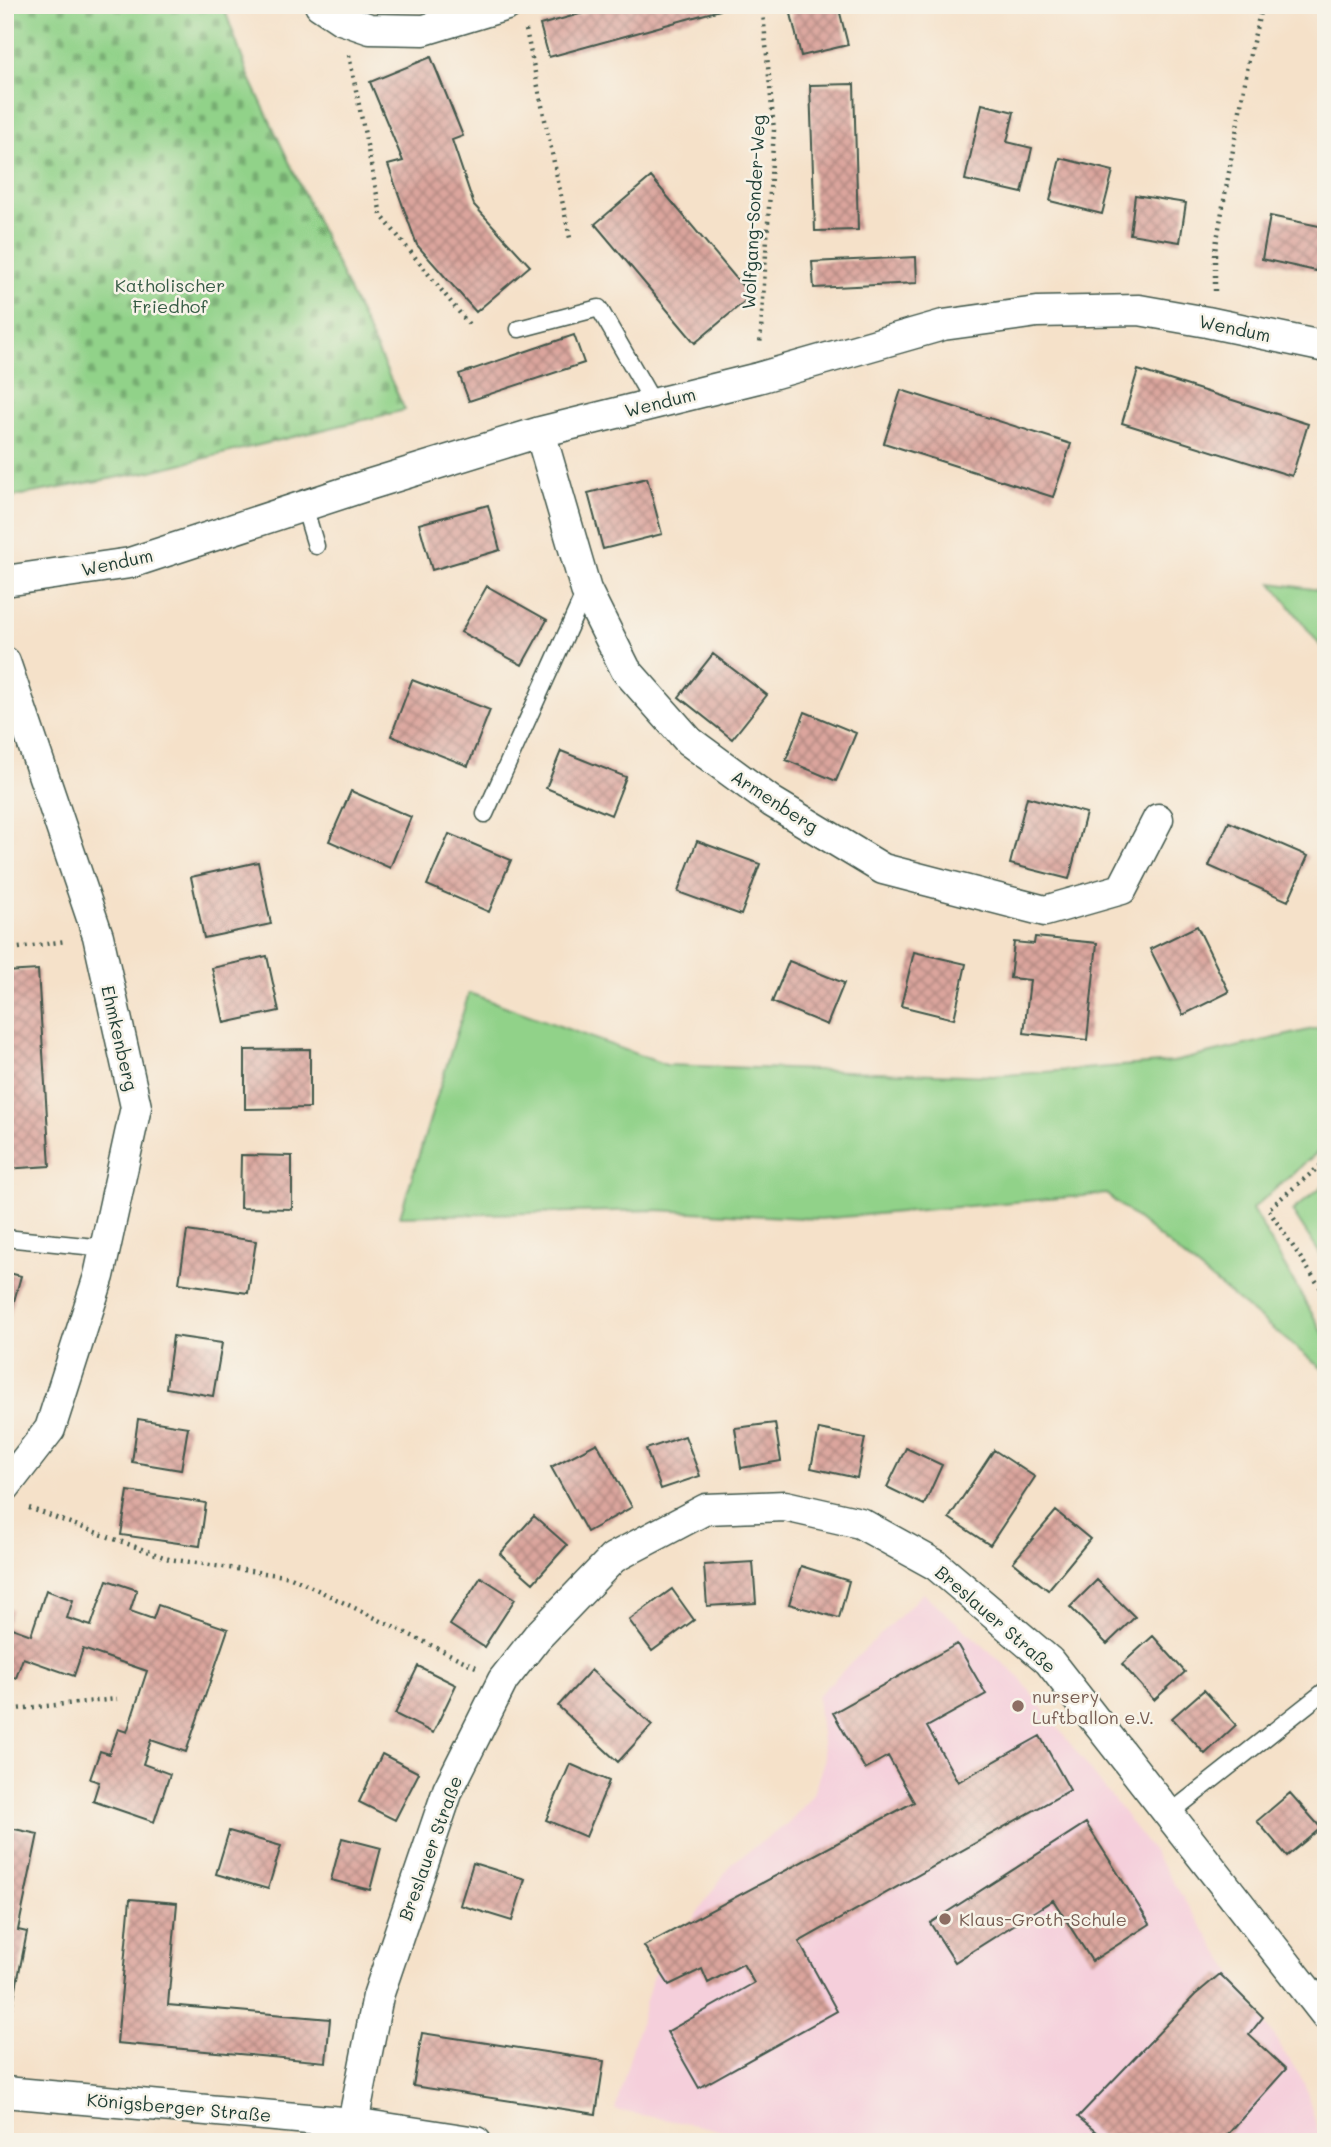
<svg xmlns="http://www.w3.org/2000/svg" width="1331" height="2147" font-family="Mali,sans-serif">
  <defs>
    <pattern id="cemetery-stones" width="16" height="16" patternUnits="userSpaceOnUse" patternTransform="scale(1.75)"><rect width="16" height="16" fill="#91d289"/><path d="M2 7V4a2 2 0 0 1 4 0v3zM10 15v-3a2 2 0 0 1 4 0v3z" fill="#76ac71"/></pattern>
    <pattern id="building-cross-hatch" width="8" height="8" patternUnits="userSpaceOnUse" patternTransform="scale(1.75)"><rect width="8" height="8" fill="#dba59d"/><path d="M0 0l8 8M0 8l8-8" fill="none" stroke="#b18881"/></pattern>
  </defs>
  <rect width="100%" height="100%" fill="#f7f3e8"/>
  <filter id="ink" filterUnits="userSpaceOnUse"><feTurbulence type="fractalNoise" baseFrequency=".0143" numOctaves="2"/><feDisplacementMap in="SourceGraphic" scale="14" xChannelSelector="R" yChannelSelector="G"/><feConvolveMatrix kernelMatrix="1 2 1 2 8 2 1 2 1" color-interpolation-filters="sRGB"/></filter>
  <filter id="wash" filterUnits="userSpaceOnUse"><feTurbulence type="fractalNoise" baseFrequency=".00686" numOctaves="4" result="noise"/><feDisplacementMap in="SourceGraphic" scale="28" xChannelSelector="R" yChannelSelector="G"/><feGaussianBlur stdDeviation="1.57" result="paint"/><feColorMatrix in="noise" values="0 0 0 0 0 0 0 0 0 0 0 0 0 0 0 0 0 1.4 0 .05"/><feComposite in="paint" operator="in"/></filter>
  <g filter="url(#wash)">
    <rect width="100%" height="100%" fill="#f5e1c9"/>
    <path fill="#f5cfdb" d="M923,1593L1019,1677L1152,1850L1304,2082L1321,2142H786L615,2110L653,1976L732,1863L788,1823L812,1797L824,1761L817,1696Z"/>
    <path fill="#91d289" stroke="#58885e" stroke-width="2" d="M1272,583L1326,591V653Z
      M469,993L666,1065L993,1076L1173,1062L1326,1026V1145L1252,1209L1326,1338V1372L1106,1194L820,1219L656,1210L400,1216Z
      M1326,1183V1263L1292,1211Z"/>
    <path fill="url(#cemetery-stones)" stroke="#58885e" stroke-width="2" d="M5,5H223L248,74L405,410L147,472L5,498Z"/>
    <g id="blocks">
      <path fill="url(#building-cross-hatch)" d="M612,5H719L720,10L549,57L540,25Z
        M789,5H838L848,45L801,56Z
        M431,57L463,136L452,140L474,205L530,266L476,312L417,245L388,165L403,161L370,82Z
        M854,84L858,230L815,231L810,85Z
        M982,104L1014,112L1007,142L1032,148L1022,193L965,180Z
        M1060,158L1113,171L1102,214L1050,201Z
        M651,177L751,296L695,343L595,224Z
        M1135,195L1186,203L1180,242L1130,234Z
        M1270,216L1324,227L1316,271L1262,259Z
        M916,257L917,283L814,288L812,262Z
        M574,335L584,363L469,401L459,374Z
        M1138,370L1308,424L1292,476L1122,423Z
        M901,390L1071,444L1053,497L884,443Z
        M647,478L662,534L603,549L588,493Z
        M488,505L500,550L432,570L419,524Z
        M487,586L547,620L522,665L461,632Z
        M713,654L767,695L732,739L679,697Z
        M412,680L490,710L468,766L391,736Z
        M805,712L856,733L836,781L786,760Z
        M561,751L626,777L611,815L546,788Z
        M351,791L411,817L390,868L329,841Z
        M1027,797L1086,813L1069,879L1010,864Z
        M1229,822L1308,856L1288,901L1209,866Z
        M449,834L511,860L489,912L427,885Z
        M697,841L760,864L741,915L678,892Z
        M258,862L271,924L204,938L191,877Z
        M1197,926L1229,992L1183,1015L1150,949Z
        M1035,937L1097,943L1087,1040L1024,1033L1030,980L1010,978L1014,942L1034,944Z
        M914,952L966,964L954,1019L901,1006Z
        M267,956L279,1011L224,1023L212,968Z
        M789,961L844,983L827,1025L772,1002Z
        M38,970L50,1166L5,1169V972Z
        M310,1049V1108L245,1109V1050Z
        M241,1155L292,1156V1209L240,1208Z
        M187,1231L256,1241L248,1293L179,1283Z
        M5,1272L21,1276L6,1330H5Z
        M173,1336L222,1343L213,1396L166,1388Z
        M138,1419L188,1427L181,1470L132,1462Z
        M775,1423L781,1461L741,1468L735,1428Z
        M819,1429L865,1438L857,1478L811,1468Z
        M685,1436L700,1476L661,1489L646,1449Z
        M597,1443L632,1507L587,1532L551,1467Z
        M906,1448L942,1465L924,1505L887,1487Z
        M994,1450L1035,1477L990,1545L949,1518Z
        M128,1491L206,1503L200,1546L121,1535Z
        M1056,1511L1090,1539L1048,1590L1013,1562Z
        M534,1516L567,1545L533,1583L500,1554Z
        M753,1562L756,1603L707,1606L704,1565Z
        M801,1566L849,1581L839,1618L789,1604Z
        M481,1577L515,1599L484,1647L450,1625Z
        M107,1580L137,1590L130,1611L153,1619L158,1605L228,1629L186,1752L151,1740L143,1764L170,1774L154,1822L93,1801L99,1782L90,1779L100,1751L109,1754L118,1729L127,1732L147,1671L83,1649L74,1676L23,1658L16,1678L5,1675V1607L12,1609L6,1626L31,1635L46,1590L73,1600L67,1618L91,1626Z
        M1097,1580L1135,1617L1107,1644L1070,1607Z
        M672,1589L694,1620L652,1651L629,1620Z
        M1153,1636L1185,1672L1154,1700L1122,1664Z
        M957,1644L986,1694L927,1727L958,1782L1040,1736L1070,1790L799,1942L837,2011L699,2088L667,2032L754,1983L743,1964L708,1983L702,1969L669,1985L644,1946L914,1802L888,1756L865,1769L833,1713Z
        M418,1666L456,1685L433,1733L395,1714Z
        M591,1670L652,1725L618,1762L558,1706Z
        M1204,1690L1236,1725L1205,1754L1172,1718Z
        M382,1754L419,1773L395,1820L359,1802Z
        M570,1764L609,1781L586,1837L546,1820Z
        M1290,1793L1321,1828L1287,1856L1257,1821Z
        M1086,1823L1150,1924L1092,1961L1053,1900L955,1962L930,1923Z
        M5,1827L38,1834L18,1930L27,1932L8,2029L5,2028Z
        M229,1831L281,1846L268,1889L216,1874Z
        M342,1838L381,1848L370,1890L331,1880Z
        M473,1863L525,1879L512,1921L460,1905Z
        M130,1899L177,1903L168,2005L330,2019L326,2062L117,2043Z
        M1220,1974L1263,2017L1249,2035L1286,2069L1221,2142H1108L1078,2117L1195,1995Z
        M422,2033L604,2061L596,2114L413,2086Z"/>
    </g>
  </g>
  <g filter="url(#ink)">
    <use href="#blocks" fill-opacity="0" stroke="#3f564a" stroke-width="2"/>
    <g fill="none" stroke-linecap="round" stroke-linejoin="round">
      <g stroke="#3f564a" stroke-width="19">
        <path id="service" d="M519,329L599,308L654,404
          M304,506L316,546
          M485,814L586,590
          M5,1238L105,1248
          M1169,1814L1326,1690"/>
      </g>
      <g stroke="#3f564a" stroke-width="33">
        <path id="minor" d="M320,5L341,19L370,29L424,30L507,5
          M540,432L586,590L626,670L689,741L772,802L883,869L1045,911L1122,889L1158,819
          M5,581L130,563L371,484L540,432L758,378L943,325L1037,312L1139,310L1207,322L1326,347
          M5,662L98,936L136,1107L99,1276L50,1429L5,1487
          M5,2092L353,2123L476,2142
          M353,2123L378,1996L448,1790L503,1680L537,1637L613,1558L706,1509L785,1506L860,1523L936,1565L1049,1661L1326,2015"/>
      </g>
      <path stroke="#3f564a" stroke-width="4.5" stroke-dasharray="2 5" stroke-linecap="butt" d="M760,5L763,13L774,130L760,346
        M526,30L570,238
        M349,55L381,215L471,327
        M1215,291V251L1250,54L1262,5
        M5,950L66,941
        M1326,1161L1268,1209L1326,1296
        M29,1508L169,1559L291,1577L476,1667
        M5,1710L117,1699"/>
      <use href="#service" stroke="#fff" stroke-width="16"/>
      <use href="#minor" stroke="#fff" stroke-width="30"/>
    </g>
  </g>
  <g fill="#8d6e63" stroke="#f7f3e8" stroke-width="2.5">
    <circle cx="1018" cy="1706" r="7"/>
    <circle cx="945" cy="1919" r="7"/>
  </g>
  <g text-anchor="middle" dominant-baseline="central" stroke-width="5" stroke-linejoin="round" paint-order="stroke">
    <g font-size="18" fill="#1f3d34" stroke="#f7f3e8">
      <text transform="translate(753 212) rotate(-87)">Wolfgang-Sonder-Weg</text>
      <text transform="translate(1235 328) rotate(12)">Wendum</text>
      <text transform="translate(660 402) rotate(-14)">Wendum</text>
      <text transform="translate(117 562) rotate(-12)">Wendum</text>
      <text transform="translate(775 801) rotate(33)">Armenberg</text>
      <text transform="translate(120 1038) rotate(77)">Ehmkenberg</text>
      <text transform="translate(996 1619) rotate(41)">Breslauer Straße</text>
      <text transform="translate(430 1848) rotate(-70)">Breslauer Straße</text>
      <text transform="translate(179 2107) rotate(5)">Königsberger Straße</text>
    </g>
    <g font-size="18" fill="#365b45" stroke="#f7f3e8">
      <text x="170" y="285">Katholischer<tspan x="170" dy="21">Friedhof</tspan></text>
    </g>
    <g font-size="18" fill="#785e54" stroke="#f7f3e8" text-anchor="start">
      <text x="1032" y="1696">nursery<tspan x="1032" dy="21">Luftballon e.V.</tspan></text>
      <text x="959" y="1919">Klaus-Groth-Schule</text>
    </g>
  </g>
  <rect width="1331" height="2147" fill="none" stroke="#f7f3e8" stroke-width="28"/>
</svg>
